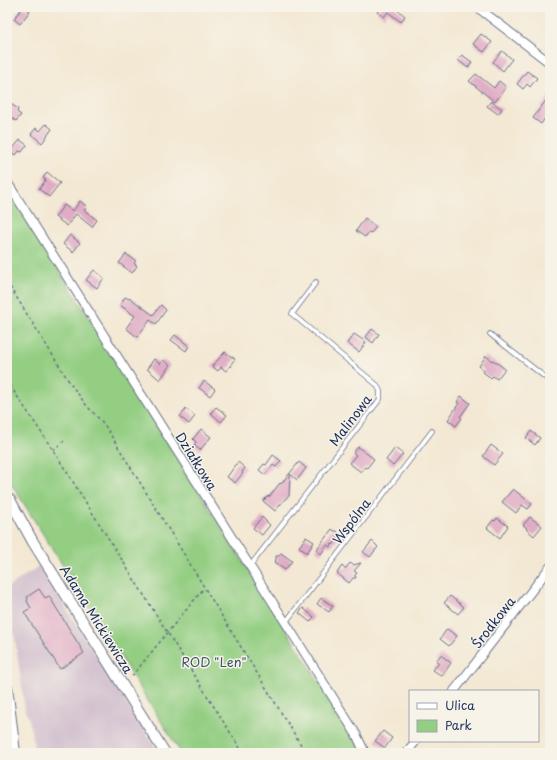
<svg xmlns="http://www.w3.org/2000/svg" width="557" height="760" font-family="'Playpen Sans',sans-serif">
  <rect width="100%" height="100%" fill="#f7f3e8"/>
  <filter id="ink" filterUnits="userSpaceOnUse"><feTurbulence type="fractalNoise" baseFrequency=".025" numOctaves="2"/><feDisplacementMap in="SourceGraphic" scale="8" xChannelSelector="R" yChannelSelector="G"/><feConvolveMatrix kernelMatrix="1 2 1 2 8 2 1 2 1" color-interpolation-filters="sRGB"/></filter>
  <filter id="wash" filterUnits="userSpaceOnUse"><feTurbulence type="fractalNoise" baseFrequency=".012" numOctaves="4" result="noise"/><feDisplacementMap in="SourceGraphic" scale="16" xChannelSelector="R" yChannelSelector="G"/><feGaussianBlur stdDeviation="0.9" result="paint"/><feColorMatrix in="noise" values="0 0 0 0 0 0 0 0 0 0 0 0 0 0 0 0 0 1.4 0 .05"/><feComposite in="paint" operator="in"/></filter>
  <g filter="url(#wash)">
    <rect width="100%" height="100%" fill="#f3e8d3"/>
    <path fill="#d0bdcd" d="M39,566L159,753H35L29,719L25,711L8,587Z"/>
    <path fill="#93ce82" stroke="#577e70" d="M7,188L359,745L362,753H181L7,477Z"/>
    <g id="blocks">
      <path fill="#e0abc5" d="M23,7L30,11L20,24L14,19Z
        M381,7H394L405,16L401,22L388,12L384,17L377,12Z
        M481,34L492,42L484,52L473,44Z
        M502,51L512,59L503,71L493,62Z
        M462,55L472,62L468,68L458,60Z
        M527,71L537,78L530,87L527,84L523,89L517,84Z
        M476,74L494,88L499,81L506,87L495,102L469,81Z
        M550,95V111L541,124L533,118Z
        M7,101L18,109L17,112L21,115L16,121L11,118L7,123Z
        M491,101L502,109L498,114L487,106Z
        M46,124L52,129L42,143L31,134L36,128L40,131Z
        M20,140L27,145L22,152L19,151L16,155L10,152Z
        M47,172L60,183L49,197L39,189L46,180L43,178Z
        M80,201L87,207L84,210L97,220L92,227L76,214L67,226L55,217L64,205L73,211Z
        M365,218L376,227L371,233L369,232L365,237L356,231Z
        M70,235L80,243L73,252L63,244Z
        M126,254L136,261L134,263L137,266L132,273L119,263Z
        M94,270L104,278L97,288L86,280Z
        M125,297L129,299L130,298L153,315L161,305L166,310L156,324L150,320L137,337L126,328L135,316L120,305Z
        M372,329L379,334L373,343L366,337Z
        M354,334L366,342L359,352L347,343Z
        M175,335L189,346L186,351L171,340Z
        M225,352L235,359L231,364L232,366L229,367L226,371L221,367L218,371L212,366Z
        M486,356L492,361L493,360L505,369L497,379L493,376L491,378L483,372L484,370L479,366Z
        M154,359L160,364L163,360L170,365L160,380L147,369Z
        M204,381L215,389L210,396L199,388Z
        M461,396L470,403L460,417L462,418L456,426L448,420L459,403L457,402Z
        M216,407L227,415L221,422L211,413Z
        M186,409L195,416L189,424L180,417Z
        M201,429L211,437L200,450L194,445L196,442L193,439Z
        M531,431L540,438L535,445L526,438Z
        M491,445L503,454L494,465L483,456Z
        M358,447L374,459L367,468L365,467L361,472L349,463L356,455L353,453Z
        M395,448L403,454L393,466L386,460Z
        M273,455L281,461L276,467L273,465L265,475L259,470L264,464L266,465Z
        M238,462L245,468L242,472L243,473L235,483L227,477Z
        M299,462L306,468L297,480L290,474L289,496L285,499L275,511L263,501L268,496L269,497L280,483L281,484Z
        M513,489L532,504L528,509L522,505L516,513L502,502Z
        M262,517L270,525L262,535L253,528Z
        M530,517L542,526L534,536L526,529L527,528L523,525Z
        M497,518L508,526L500,538L487,528L493,520L495,521Z
        M332,529L334,531H337L338,534L340,536L333,545L332,544L330,547L327,545L321,554L316,550Z
        M306,537L314,542L307,553L299,547Z
        M372,541L378,547L370,557L363,552Z
        M281,553L292,561L285,570L274,562L276,560V556H279Z
        M350,563L353,565L361,563L354,571L357,573L355,575L356,578H353L349,583L337,573L342,566L345,569Z
        M39,589L45,598L49,596L84,653L60,669L24,612L31,608L27,601L28,599L27,597Z
        M450,596L464,607L458,614L444,603Z
        M321,598L333,606L329,612L317,604Z
        M303,608L314,617L310,622L299,613Z
        M447,629L457,636L449,646L440,639Z
        M441,655L451,663L442,676L433,670L439,663L436,661Z
        M383,731L392,738L385,748L375,741Z"/>
    </g>
  </g>
  <g filter="url(#ink)">
    <use href="#blocks" fill-opacity="0" stroke="#677087" stroke-width="1"/>
    <g fill="none" stroke-linecap="round" stroke-linejoin="round">
      <g stroke="#677087" stroke-width="5.5">
        <path id="service" d="M490,334L550,381
          M250,566L380,399V391L377,385L292,314L316,282
          M285,623L432,431"/>
      </g>
      <g stroke="#677087" stroke-width="10">
        <path id="minor" d="M477,7L550,63
          M7,182L356,734L365,753
          M454,691L550,567
          M406,753L416,741"/>
      </g>
      <g stroke="#677087" stroke-width="12">
        <path id="tertiary" d="M7,498L10,500L33,542L165,753
          M7,687L15,753"/>
      </g>
      <path stroke="#677087" stroke-width="1.5" stroke-dasharray="3 3" stroke-linecap="butt" d="M7,282L70,383L87,406L104,424L109,432L306,753
        M7,381L53,450L243,753
        M53,450L64,441
        M132,676L204,588"/>
      <use href="#service" stroke="#fff" stroke-width="4"/>
      <use href="#minor" stroke="#fff" stroke-width="8"/>
      <use href="#tertiary" stroke="#fff" stroke-width="10"/>
    </g>
  </g>
  <g text-anchor="middle" dominant-baseline="central" stroke-width="3" stroke-linejoin="round" paint-order="stroke">
    <g font-size="13" fill="#1b2f5e" stroke="#f7f3e8">
      <text transform="translate(350 420) rotate(-53)">Malinowa</text>
      <text transform="translate(197 461) rotate(58)">Działkowa</text>
      <text transform="translate(351 521) rotate(-53)">Wspólna</text>
      <text transform="translate(97 619) rotate(58)">Adama Mickiewicza</text>
      <text transform="translate(493 622) rotate(-52)">Środkowa</text>
    </g>
    <g font-size="13" fill="#395767" stroke="#f7f3e8">
      <text x="214" y="661">ROD "Len"</text>
    </g>
  </g>
  <rect width="557" height="760" fill="none" stroke="#f7f3e8" stroke-width="24"/>
  <rect x="409" y="690" width="130" height="52" fill="#f7f3e8" stroke="#9fa5b1"/>
  <rect x="417" y="703" width="20" height="6" fill="#ffffff" stroke="#9fa5b1"/>
  <text x="445" y="710" font-size="12" fill="#1b2f5e">Ulica</text>
  <rect x="417" y="720" width="20" height="12" fill="#93ce82" stroke="#9fa5b1"/>
  <text x="445" y="730" font-size="12" fill="#1b2f5e">Park</text>
</svg>
